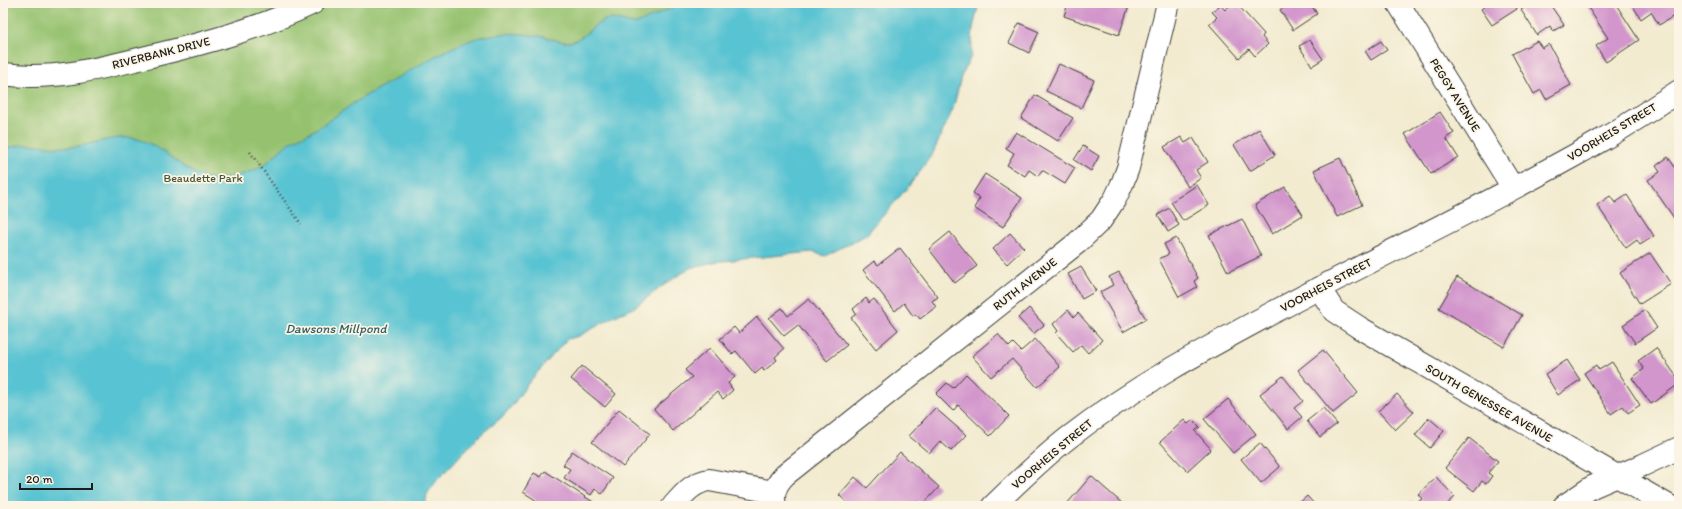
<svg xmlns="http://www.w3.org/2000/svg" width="1682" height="509" font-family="Itim,sans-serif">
  <rect width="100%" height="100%" fill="#fcf5e5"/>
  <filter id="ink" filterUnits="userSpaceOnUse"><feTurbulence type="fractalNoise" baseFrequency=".025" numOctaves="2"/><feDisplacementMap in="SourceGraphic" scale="8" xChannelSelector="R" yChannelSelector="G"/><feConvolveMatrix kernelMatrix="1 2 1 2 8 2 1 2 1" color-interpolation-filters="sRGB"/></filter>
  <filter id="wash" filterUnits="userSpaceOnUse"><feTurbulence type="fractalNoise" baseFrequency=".012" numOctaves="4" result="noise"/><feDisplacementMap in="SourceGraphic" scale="16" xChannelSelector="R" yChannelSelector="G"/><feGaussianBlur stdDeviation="0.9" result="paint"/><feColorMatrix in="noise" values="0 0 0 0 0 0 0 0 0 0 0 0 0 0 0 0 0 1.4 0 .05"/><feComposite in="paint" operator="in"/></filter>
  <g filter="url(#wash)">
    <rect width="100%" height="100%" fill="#f2ebd0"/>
    <path fill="#96c26f" stroke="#596f46" d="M3,3H863L3,293Z"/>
    <path fill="#58c3d2" stroke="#3a7077" d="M687,3L714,6L750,3H979L973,28L971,56L961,77L953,109L933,153L909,186L866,235L825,256L812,252L713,262L690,268L664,285L632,309L619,314L579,336L567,339L530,381L511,407L501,418L479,436L438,479L427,494L425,506H3V150C30,139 45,149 71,147C92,145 117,134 137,139C169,146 191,186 227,178C237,176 251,172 260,167C271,161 279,150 289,143C296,138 304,136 311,132C327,123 341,111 357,101C371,92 385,85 399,77C430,59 465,36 501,34C514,33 527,34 539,36C549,37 559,43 570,42C584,39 592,25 605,20C614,17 626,24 636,24L678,5Z"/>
    <g id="blocks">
      <path fill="#d295cc" d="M1068,3H1119L1129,6L1119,35L1064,16Z
        M1232,3H1236L1264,34L1262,37L1268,44L1255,56L1249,49L1239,58L1209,24L1217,17L1212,12L1220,5L1225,10Z
        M1290,3H1310L1317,14L1293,30L1280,10Z
        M1490,3H1513L1517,9L1492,25L1481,9Z
        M1532,3H1549L1564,25L1553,31L1550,26L1537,35L1521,10Z
        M1585,3H1607L1609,6L1615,3L1639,40L1606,62L1596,46L1608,38Z
        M1631,3H1678L1679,13L1659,25L1651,12L1641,19Z
        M1019,23L1039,32L1029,53L1009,43Z
        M1310,40L1323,59L1312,66L1299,46Z
        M1381,41L1387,50L1371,60L1365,51Z
        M1537,41L1542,48L1549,44L1571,85L1546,99L1541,90L1534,94L1512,54Z
        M1059,64L1094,80L1081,108L1046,91Z
        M1035,95L1073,118L1058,141L1021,118Z
        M1440,112L1454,133L1446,138L1458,157L1431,174L1405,134Z
        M1259,129L1275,155L1250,171L1234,145Z
        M1016,132L1075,168L1065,184L1042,170L1038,176L1029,170L1025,176L1007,165L1014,153L1006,148Z
        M1181,137L1185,143L1193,138L1208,162L1196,170L1201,178L1188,187L1164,147Z
        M1083,146L1099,156L1091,171L1074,160Z
        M1668,157L1679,173V219L1676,221L1648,180L1660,172L1656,166Z
        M1340,158L1362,205L1337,217L1314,170Z
        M985,174L1022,198L1003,227L974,208L980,198L973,193Z
        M1197,185L1209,205L1183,221L1171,202Z
        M1285,187L1303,215L1272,234L1255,205Z
        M1627,195L1654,236L1640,245L1637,240L1626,248L1597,205L1610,196L1615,203Z
        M1169,208L1179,225L1168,232L1158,215Z
        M1242,219L1261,256L1228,272L1209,235Z
        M950,232L977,266L955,283L929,249Z
        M1010,233L1024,248L1007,264L993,249Z
        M1176,238L1198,278L1194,281L1197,287L1179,297L1159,259L1169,254L1164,244Z
        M900,248L938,297L932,301L936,307L920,319L916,314L913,316L904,303L895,311L863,270L874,261L878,265Z
        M1650,253L1671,284L1640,304L1620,273Z
        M1081,267L1096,291L1082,299L1068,274Z
        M1119,272L1146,319L1123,332L1100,292L1113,285L1109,277Z
        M1457,277L1522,315L1504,347L1439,308Z
        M866,298L869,303L874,299L898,330L876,349L851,318L856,314L853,309Z
        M809,299L847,345L827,361L798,325L784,336L769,318L782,308L788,316Z
        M1029,308L1044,325L1033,334L1018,318Z
        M1068,310L1074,317L1078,313L1102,340L1088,353L1081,345L1073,352L1056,333L1058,331L1053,324Z
        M1645,310L1657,328L1635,343L1623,325Z
        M757,317L784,349L775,357L777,360L764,371L762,368L755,374L736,351L732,354L720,339L734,327L739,333Z
        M998,334L1009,347L1013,343L1021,351L1035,339L1060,367L1037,387L1012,359L991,377L972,356Z
        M710,348L735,377L728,383L733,390L723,399L717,392L673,431L654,409L692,377L685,370Z
        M1656,348L1679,380V384L1651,404L1632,378L1644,369L1638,361Z
        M1323,350L1358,393L1333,413L1298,370Z
        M1567,360L1580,380L1558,395L1545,374Z
        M1612,362L1640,405L1628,413L1623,406L1611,414L1584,373L1596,365L1599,370Z
        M582,366L616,394L605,407L571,379Z
        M966,374L1009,416L990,436L958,405L953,411L936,394L947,383L953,388Z
        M1283,376L1303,401L1294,408L1302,417L1288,429L1260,394Z
        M1397,394L1414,412L1395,430L1378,411Z
        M1228,399L1256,434L1233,453L1204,419Z
        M935,408L966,435L951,451L940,441L929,453L909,436Z
        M1323,408L1337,424L1320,437L1307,421Z
        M619,409L650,434L623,467L592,442Z
        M1429,418L1444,431L1430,448L1415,435Z
        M1184,420L1188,424L1193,420L1200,427L1195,431L1211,449L1187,471L1160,442Z
        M1469,438L1498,461L1488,473L1492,476L1486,484L1482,481L1474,491L1445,468Z
        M1260,443L1280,467L1261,483L1241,459Z
        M572,451L613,478L602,494L595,489L591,495L564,478L570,469L563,465Z
        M900,452L939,487L922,506L917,501L912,506H851L839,495L855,477L867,488Z
        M545,471L593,502L591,506H545L523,492L534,473L541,477Z
        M1091,476L1124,505L1123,506H1068L1066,505Z
        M1436,477L1455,497L1445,506H1406L1411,501L1414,505L1422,499L1418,494Z
        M1307,496L1316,506H1296Z"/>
    </g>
  </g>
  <g filter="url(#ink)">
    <use href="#blocks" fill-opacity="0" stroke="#3c3b37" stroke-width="1"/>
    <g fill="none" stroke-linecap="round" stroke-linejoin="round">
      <g stroke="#3c3b37" stroke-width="24">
        <path id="street" d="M1398,3L1513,188
          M3,74C52,81 103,68 151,56C206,43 261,28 313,3
          M1319,288L1334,311L1360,328L1669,506
          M673,506C684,494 692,483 709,480L774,492
          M775,506C772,493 776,484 785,475L1077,243L1101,220L1115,199L1122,184L1128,168L1168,3
          M1564,506L1592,487L1643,465L1679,448"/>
      </g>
      <g stroke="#3c3b37" stroke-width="24">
        <path id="secondary" d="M993,506C1017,483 1041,459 1068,438C1132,388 1203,350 1274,312C1382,254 1494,202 1600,141C1627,126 1653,108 1679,91"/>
      </g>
      <path stroke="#3c3b37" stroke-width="2.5" stroke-dasharray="1 3" stroke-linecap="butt" d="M250,152L301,224"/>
      <use href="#street" stroke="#fff" stroke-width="22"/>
      <use href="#secondary" stroke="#fff" stroke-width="22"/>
    </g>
  </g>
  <g text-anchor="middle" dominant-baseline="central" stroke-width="3.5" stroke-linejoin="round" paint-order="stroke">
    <g font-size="12" fill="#1c1c1c" stroke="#fcf5e5">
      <text transform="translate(161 53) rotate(-14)">RIVERBANK DRIVE</text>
      <text transform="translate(1455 95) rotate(58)">PEGGY AVENUE</text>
      <text transform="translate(1612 132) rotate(-31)">VOORHEIS STREET</text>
      <text transform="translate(1025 284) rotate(-38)">RUTH AVENUE</text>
      <text transform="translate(1326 285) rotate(-28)">VOORHEIS STREET</text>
      <text transform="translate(1489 403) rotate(30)">SOUTH GENESSEE AVENUE</text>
      <text transform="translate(1052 454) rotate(-40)">VOORHEIS STREET</text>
    </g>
    <g font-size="12" fill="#475639" stroke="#fcf5e5">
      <text x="203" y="178">Beaudette Park</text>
    </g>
    <g font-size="13" font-style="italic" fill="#345f65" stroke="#fcf5e5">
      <text x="336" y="328">Dawsons Millpond</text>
    </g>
  </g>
  <rect width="1682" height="509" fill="none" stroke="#fcf5e5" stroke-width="16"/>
  <path d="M20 483v6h72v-6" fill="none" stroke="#1c1c1c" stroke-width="2"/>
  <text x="26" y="483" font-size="12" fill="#1c1c1c" stroke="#fcf5e5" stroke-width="3" paint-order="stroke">20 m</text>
</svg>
